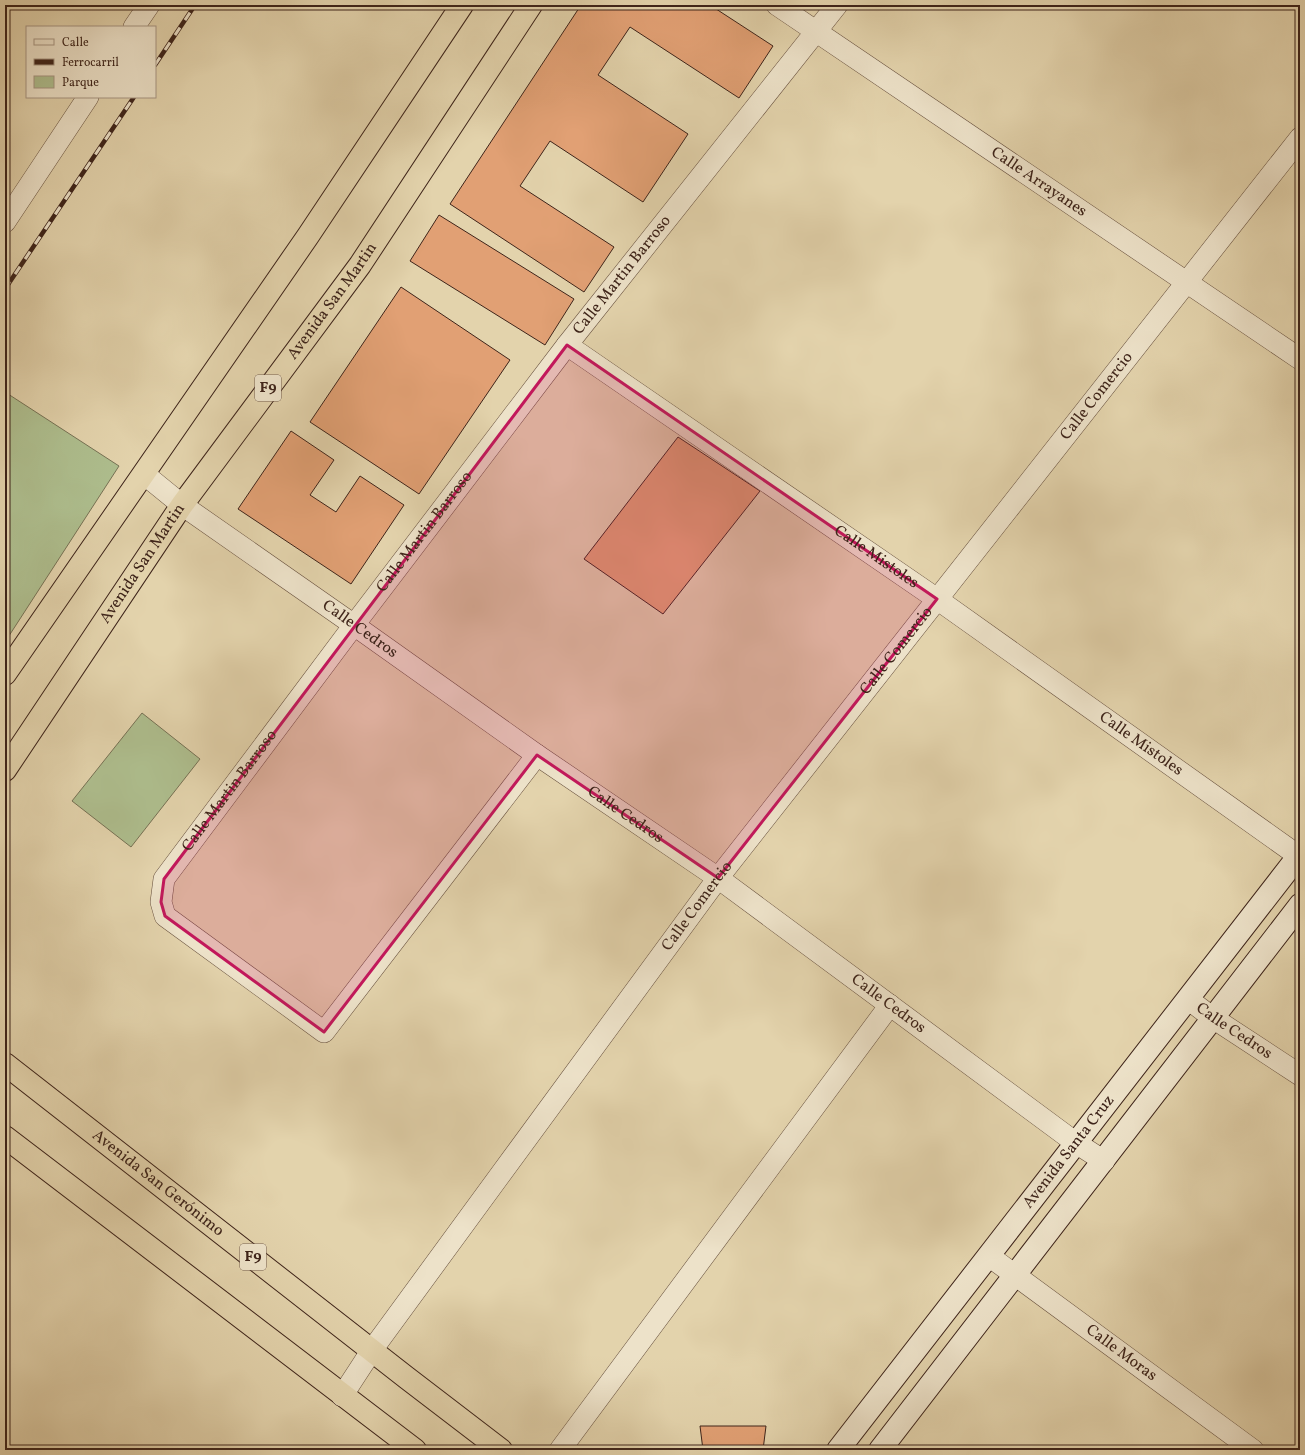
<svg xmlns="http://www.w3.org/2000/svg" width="1305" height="1455" font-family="Vollkorn,serif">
  <rect width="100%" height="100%" fill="#e3d3ac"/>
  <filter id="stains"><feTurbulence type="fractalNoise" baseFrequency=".005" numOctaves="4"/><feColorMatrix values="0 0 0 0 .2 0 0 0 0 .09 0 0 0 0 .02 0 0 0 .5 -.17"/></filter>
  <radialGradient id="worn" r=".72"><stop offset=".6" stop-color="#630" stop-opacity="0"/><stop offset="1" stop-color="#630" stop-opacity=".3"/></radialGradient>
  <path fill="#aebe8e" stroke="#767154" d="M5,392L119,466L5,642Z
    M142,713L200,759L131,847L72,801Z"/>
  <path fill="#e1a074" stroke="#3e241a" d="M581,5H710L773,46L739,98L630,27L598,75L688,134L643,202L550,141L520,186L614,247L584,292L450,204Z
    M439,215L574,299L545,345L410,261Z
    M401,287L510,360L419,494L310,422Z
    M291,431L334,460L310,495L336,512L360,476L404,505L351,584L238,509Z
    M678,437L760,491L663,614L584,559Z
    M700,1426H766L763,1450H703Z"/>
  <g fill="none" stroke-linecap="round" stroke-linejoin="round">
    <g stroke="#67503e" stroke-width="22">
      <g id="street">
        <path id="s1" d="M777,5L1300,359"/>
        <path d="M134,27L149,5"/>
        <path d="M5,222L88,97"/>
        <path id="s2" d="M567,345L937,599L1300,857"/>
        <path id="s3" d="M144,474L182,505L354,625L537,755L718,878L1076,1143L1104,1161"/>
        <path id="s4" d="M537,755L324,1032L165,916L161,902L164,879L354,625L567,345L837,5"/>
        <path id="s5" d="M1188,999L1213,1018L1300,1075"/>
        <path id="s6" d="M989,1256L1253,1450"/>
        <path id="s7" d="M342,1396L372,1350L503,1171L718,878L1300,138"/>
        <path d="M560,1450L890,1005"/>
      </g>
    </g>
    <g stroke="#3e241a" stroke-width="24">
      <g id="secondary">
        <path id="s8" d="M838,1450L1300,854"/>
        <path d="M880,1450L1300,905"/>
      </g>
    </g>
    <g stroke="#3e241a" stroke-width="24">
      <g id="highway">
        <path d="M5,674L308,236L462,5"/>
        <path id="s9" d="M5,770L182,505L360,265L531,5"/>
        <path id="s10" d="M5,1064L407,1378L501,1450"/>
        <path d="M5,1137L415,1450"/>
      </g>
    </g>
    <use href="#street" stroke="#ede2c9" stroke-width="21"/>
    <use href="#secondary" stroke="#ede2c9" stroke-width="22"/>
    <use href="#highway" stroke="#e3d3ac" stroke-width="22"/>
    <g stroke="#3e241a" stroke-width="4.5">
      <path id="rail" d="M155,65L195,5
        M5,289L134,97"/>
    </g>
    <use href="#rail" stroke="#ede2c9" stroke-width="3" stroke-dasharray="9" stroke-linecap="butt"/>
  </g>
  <path fill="#c2185b" fill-opacity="0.2" stroke="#c2185b" stroke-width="3" stroke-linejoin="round" d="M567,345L937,599L718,878L537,755L324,1032L165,916L161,902L164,879Z"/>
  <g text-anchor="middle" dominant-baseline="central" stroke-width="3" stroke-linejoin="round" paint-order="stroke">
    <g fill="#ede2c9" stroke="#725d4e" stroke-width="1">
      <rect x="255" y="375" width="26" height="26" rx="3"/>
      <rect x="240" y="1244" width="26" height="26" rx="3"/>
    </g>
    <g font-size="15" font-weight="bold" fill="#3e241a">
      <text x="268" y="388">F9</text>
      <text x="253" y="1257">F9</text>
    </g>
    <g font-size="16" fill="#3e241a" stroke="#ede2c9">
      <text stroke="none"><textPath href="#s1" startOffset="316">Calle Arrayanes</textPath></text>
      <text stroke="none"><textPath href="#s4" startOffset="1342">Calle Martin Barroso</textPath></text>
      <text stroke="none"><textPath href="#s9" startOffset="572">Avenida San Martin</textPath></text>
      <text stroke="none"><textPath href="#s7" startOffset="1253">Calle Comercio</textPath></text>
      <text stroke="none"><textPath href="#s4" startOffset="1018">Calle Martin Barroso</textPath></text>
      <text stroke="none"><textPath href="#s2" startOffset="375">Calle Mistoles</textPath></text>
      <text stroke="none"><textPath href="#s9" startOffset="248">Avenida San Martin</textPath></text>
      <text stroke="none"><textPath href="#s3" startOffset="266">Calle Cedros</textPath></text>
      <text stroke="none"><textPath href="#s7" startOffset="929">Calle Comercio</textPath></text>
      <text stroke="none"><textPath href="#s2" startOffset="699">Calle Mistoles</textPath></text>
      <text stroke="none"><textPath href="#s4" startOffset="694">Calle Martin Barroso</textPath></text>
      <text stroke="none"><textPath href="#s3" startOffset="590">Calle Cedros</textPath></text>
      <text stroke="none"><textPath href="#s7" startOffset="605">Calle Comercio</textPath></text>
      <text stroke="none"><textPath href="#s3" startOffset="914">Calle Cedros</textPath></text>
      <text stroke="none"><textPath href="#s5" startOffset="56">Calle Cedros</textPath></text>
      <text stroke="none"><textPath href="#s8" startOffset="377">Avenida Santa Cruz</textPath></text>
      <text stroke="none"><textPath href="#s10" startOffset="194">Avenida San Gerónimo</textPath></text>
      <text stroke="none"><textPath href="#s6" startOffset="164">Calle Moras</textPath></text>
    </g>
  </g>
  <rect width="1305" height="1455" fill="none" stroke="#e3d3ac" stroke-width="20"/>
  <rect x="6" y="6" width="1293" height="1443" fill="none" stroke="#3e241a" stroke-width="2"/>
  <rect x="10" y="10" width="1285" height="1435" fill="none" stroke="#3e241a"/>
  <rect x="26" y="26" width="130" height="72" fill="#ede2c9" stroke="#a79683"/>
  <rect x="34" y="39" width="20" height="6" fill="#ede2c9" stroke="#a79683"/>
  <text x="62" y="46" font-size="12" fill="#3e241a">Calle</text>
  <rect x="34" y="59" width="20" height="6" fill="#3e241a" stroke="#a79683"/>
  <text x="62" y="66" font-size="12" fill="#3e241a">Ferrocarril</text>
  <rect x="34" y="76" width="20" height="12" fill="#aebe8e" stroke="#a79683"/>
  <text x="62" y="86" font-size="12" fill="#3e241a">Parque</text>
  <rect width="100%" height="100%" filter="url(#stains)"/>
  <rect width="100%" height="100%" fill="url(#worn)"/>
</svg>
